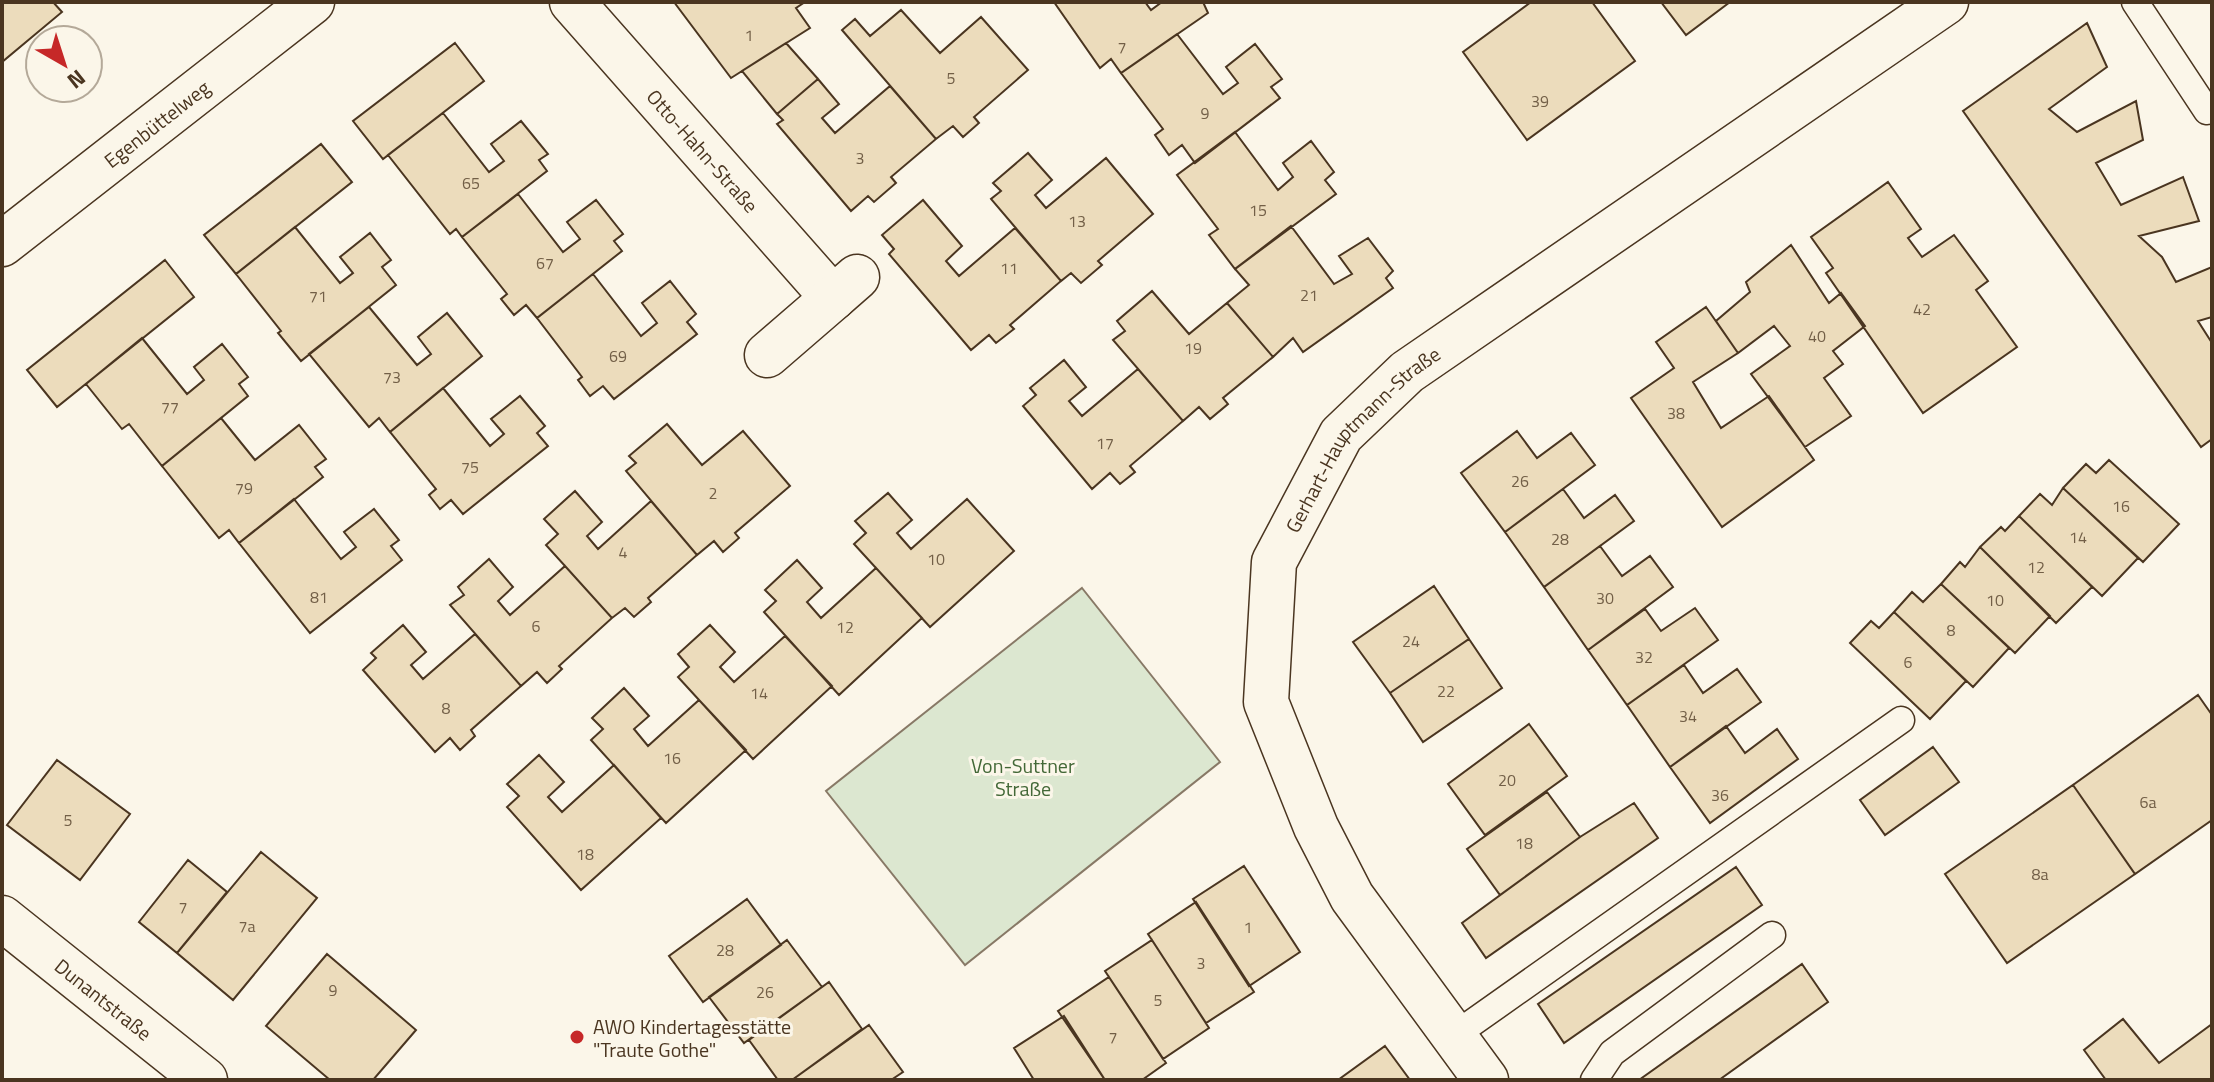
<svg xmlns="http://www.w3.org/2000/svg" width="2214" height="1082" font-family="'Titillium Web',sans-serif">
  <rect width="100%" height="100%" fill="#fbf6e9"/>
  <path fill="#dce7d0" stroke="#887966" stroke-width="2" d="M1082,588L1220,762L965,965L826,791Z"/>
  <path fill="#ecdcbc" stroke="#4a3520" stroke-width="2" d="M2,2H53L62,12L2,62Z
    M674,2H805L796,8L810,28L731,78Z
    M1054,2H1145L1151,10L1162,2H1203L1208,13L1121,73L1111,59L1100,68Z
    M1531,2H1592L1635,61L1527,140L1463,52Z
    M1661,2H1730L1686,35Z
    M901,10L940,53L981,17L1028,70L974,117L979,123L963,137L953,126L936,139L842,30L855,19L870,36Z
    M2087,23L2107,67L2049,109L2077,132L2136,101L2143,140L2096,163L2121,205L2183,177L2199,221L2139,236L2162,257L2176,282L2212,267V317L2198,321L2212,343V439L2201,447L1963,111Z
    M1177,34L1223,94L1238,83L1226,67L1255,44L1282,79L1271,87L1280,98L1195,163L1182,145L1169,155L1155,135L1163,129L1121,73Z
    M455,43L484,81L383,159L353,121Z
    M786,43L818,79L777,114L742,71Z
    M818,79L839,104L822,118L835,133L890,86L936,139L891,177L896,183L874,202L868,196L851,211L777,124L783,120L777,114Z
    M443,113L489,172L504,161L491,144L521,121L548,154L539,160L547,171L462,237L456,229L450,234L388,155Z
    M1235,132L1278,190L1293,177L1283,163L1311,141L1334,172L1325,180L1336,194L1235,269L1209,235L1218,229L1177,175Z
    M321,144L352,182L236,274L204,235Z
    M1028,153L1052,180L1035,195L1046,208L1106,158L1153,214L1098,261L1102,265L1081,283L1071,273L1061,281L991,199L1001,191L993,183Z
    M1888,182L1921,229L1908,238L1922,257L1954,235L1988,281L1976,290L2017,347L1923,413L1826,273L1833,268L1811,237Z
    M518,194L563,252L580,239L567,222L596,200L623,234L614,241L622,251L537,318L526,305L514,315L501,299L507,294L462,237Z
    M923,200L962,246L946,261L959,276L1015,228L1061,281L1010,325L1014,329L996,343L989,335L971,350L889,254L894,249L882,235Z
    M1291,226L1334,284L1352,274L1339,256L1368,238L1393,271L1386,278L1393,288L1303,352L1293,338L1273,357L1227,303L1249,285L1235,269Z
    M295,227L340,283L353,273L340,257L370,233L391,260L382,267L396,285L301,361L278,333L281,331L236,274Z
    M1791,245L1829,303L1841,293L1865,326L1833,351L1843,364L1824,378L1851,416L1805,447L1751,374L1790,346L1774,326L1738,353L1716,321L1750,292L1746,282Z
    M165,260L194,297L57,407L27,370Z
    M593,274L641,336L657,323L642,303L670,281L696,314L687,322L697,334L614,399L603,386L590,396L578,380L582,377L537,318Z
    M1152,291L1189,334L1227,303L1273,357L1223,398L1228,404L1210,419L1199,407L1183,421L1113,340L1125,331L1117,321Z
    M369,307L417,365L431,354L418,337L447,313L482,356L390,432L379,418L369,427L309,354Z
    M1706,307L1738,353L1693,382L1721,428L1769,396L1814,460L1722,527L1631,398L1674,368L1656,342Z
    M142,338L187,394L204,380L194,367L222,344L248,377L239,384L248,396L162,466L129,424L122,429L86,384Z
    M1064,360L1086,387L1069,401L1082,416L1138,369L1183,421L1130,466L1135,472L1120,484L1110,473L1092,489L1023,406L1036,395L1030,388Z
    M443,388L490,446L504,434L491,419L520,396L545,426L537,433L548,446L463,514L451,500L440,509L429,495L436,489L390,432Z
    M221,418L255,460L299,425L326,459L315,467L323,477L239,543L229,530L219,538L162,466Z
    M667,424L702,465L743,431L790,486L735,533L739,538L723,552L714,541L697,555L626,471L636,463L629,456Z
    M1517,431L1537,458L1571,433L1595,465L1505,532L1461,473Z
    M2109,460L2179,524L2143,562L2063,488L2086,464L2096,473Z
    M2063,488L2138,558L2102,596L2019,516L2040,494L2052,505Z
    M1563,489L1584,518L1615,495L1634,521L1544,587L1505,532Z
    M575,491L602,522L587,536L598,549L651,501L697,555L648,598L651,602L634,617L625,608L612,618L546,545L558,534L544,519Z
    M888,493L912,520L897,533L911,549L967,499L1014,551L930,627L854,544L866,533L855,521Z
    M294,499L341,559L356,547L344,532L374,509L399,540L391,546L402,560L310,633L239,543Z
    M2019,516L2092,587L2056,623L1980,547L2001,527L2005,531Z
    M1600,546L1622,576L1650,556L1673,587L1588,650L1544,587Z
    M1980,547L2050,616L2015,653L1941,584L1960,562L1965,567Z
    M489,559L513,587L498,601L510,615L565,566L612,618L559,666L562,669L547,683L537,672L521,686L450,605L464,595L458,587Z
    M797,560L822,588L807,602L821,618L876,568L922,618L839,695L764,612L776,601L765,590Z
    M1941,584L2009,648L1973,687L1894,612L1912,592L1923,602Z
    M1434,586L1469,639L1390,693L1353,642Z
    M1695,608L1718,640L1627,705L1588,650L1645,609L1661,631Z
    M1894,612L1966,681L1930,719L1850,643L1871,621L1879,628Z
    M403,625L426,652L411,665L423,679L475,634L521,686L471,730L475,736L460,750L450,738L435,752L363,670L376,658L371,653Z
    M710,625L735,652L720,667L734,682L785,636L832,686L753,759L678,677L689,667L678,654Z
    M1469,639L1502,688L1423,742L1390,693Z
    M1684,665L1703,693L1737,669L1761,702L1670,767L1627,705Z
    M624,688L649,716L634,729L648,746L699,700L746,750L666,823L591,740L603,729L592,718Z
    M2198,695L2212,715V820L2135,874L2073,785Z
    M1529,724L1567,776L1485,835L1448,784Z
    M1726,726L1745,753L1777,729L1798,759L1710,823L1670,767Z
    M1933,747L1959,782L1885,835L1860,800Z
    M539,755L564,782L548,797L562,812L614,765L661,818L581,890L507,807L519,796L507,784Z
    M57,760L130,814L80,880L7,825Z
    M2073,785L2135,874L2007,963L1945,874Z
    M1547,792L1580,837L1500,895L1467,849Z
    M1634,803L1658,838L1486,958L1462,923L1580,837Z
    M261,852L317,898L233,1000L177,953Z
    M188,860L227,892L177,953L139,922Z
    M1244,866L1300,952L1249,986L1193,899Z
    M1736,867L1762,905L1564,1043L1538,1004Z
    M747,899L781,945L703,1002L669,956Z
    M1196,902L1254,992L1206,1023L1148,934Z
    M787,940L822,987L744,1043L709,997Z
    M1152,940L1209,1028L1163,1059L1105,971Z
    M327,954L416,1030L373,1080H330L266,1026Z
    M1802,964L1828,1002L1719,1080H1639Z
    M1109,977L1166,1063L1142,1080H1105L1058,1011Z
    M829,982L862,1029L792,1080H778L749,1040Z
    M1064,1016L1105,1080H1034L1014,1048Z
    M2123,1019L2159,1063L2212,1024V1080H2106L2084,1050Z
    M869,1025L903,1072L891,1080H792Z
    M1385,1046L1410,1080H1338Z"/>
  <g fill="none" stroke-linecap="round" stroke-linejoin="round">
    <g stroke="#4a3520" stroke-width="29">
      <path id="lane" d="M2135,2L2207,111
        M1455,1035L1901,720
        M1594,1080L1612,1053L1772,935"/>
    </g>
    <g stroke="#4a3520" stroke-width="47">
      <g id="street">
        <path id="s1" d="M572,2L833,298L857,277"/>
        <path id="s2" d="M2,244L312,2"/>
        <path d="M767,355L833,298"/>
        <path id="s3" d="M2,918L205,1080"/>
        <path id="s4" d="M1486,1080L1352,897L1316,827L1266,702L1274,562L1341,435L1407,372L1946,2"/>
      </g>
    </g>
    <use href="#lane" stroke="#fbf6e9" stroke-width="26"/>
    <use href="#street" stroke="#fbf6e9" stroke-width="44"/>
  </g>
  <circle fill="#c62828" stroke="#fbf6e9" stroke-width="3" cx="577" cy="1037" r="8"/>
  <g text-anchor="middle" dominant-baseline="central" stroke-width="6" stroke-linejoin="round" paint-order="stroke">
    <g font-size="16" fill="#725f47">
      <text x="749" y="35">1</text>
      <text x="1122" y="47">7</text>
      <text x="951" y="78">5</text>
      <text x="1540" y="101">39</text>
      <text x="1205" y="113">9</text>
      <text x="860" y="158">3</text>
      <text x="471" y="183">65</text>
      <text x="1258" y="210">15</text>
      <text x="1077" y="221">13</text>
      <text x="545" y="263">67</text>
      <text x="1009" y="268">11</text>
      <text x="1309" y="295">21</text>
      <text x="318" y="296">71</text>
      <text x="1922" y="309">42</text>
      <text x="1817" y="336">40</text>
      <text x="1193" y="348">19</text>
      <text x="618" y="356">69</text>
      <text x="392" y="377">73</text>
      <text x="170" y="407">77</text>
      <text x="1676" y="413">38</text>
      <text x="1105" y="443">17</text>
      <text x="470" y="467">75</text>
      <text x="1520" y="481">26</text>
      <text x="244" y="488">79</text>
      <text x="713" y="493">2</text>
      <text x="2121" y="506">16</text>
      <text x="2078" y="537">14</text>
      <text x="1560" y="539">28</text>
      <text x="623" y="552">4</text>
      <text x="936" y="559">10</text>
      <text x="2036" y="567">12</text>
      <text x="319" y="597">81</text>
      <text x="1605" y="598">30</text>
      <text x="1995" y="600">10</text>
      <text x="536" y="626">6</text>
      <text x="845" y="627">12</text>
      <text x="1951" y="630">8</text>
      <text x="1411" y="641">24</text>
      <text x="1644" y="657">32</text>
      <text x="1908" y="662">6</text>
      <text x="1446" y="691">22</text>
      <text x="759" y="693">14</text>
      <text x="446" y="708">8</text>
      <text x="1688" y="716">34</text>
      <text x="672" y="758">16</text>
      <text x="1507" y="780">20</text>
      <text x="1720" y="795">36</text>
      <text x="2148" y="802">6a</text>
      <text x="68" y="820">5</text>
      <text x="1524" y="843">18</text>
      <text x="585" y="854">18</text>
      <text x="2040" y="874">8a</text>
      <text x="183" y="907">7</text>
      <text x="247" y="926">7a</text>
      <text x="1248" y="927">1</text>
      <text x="725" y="950">28</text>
      <text x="1201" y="963">3</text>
      <text x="333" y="990">9</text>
      <text x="765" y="992">26</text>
      <text x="1158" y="1000">5</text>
      <text x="1113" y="1037">7</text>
    </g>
    <g font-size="20" fill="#4a3520" stroke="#fbf6e9">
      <text stroke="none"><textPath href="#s2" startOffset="196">Egenbüttelweg</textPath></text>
      <text stroke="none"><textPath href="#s1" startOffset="198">Otto-Hahn-Straße</textPath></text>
      <text stroke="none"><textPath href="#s4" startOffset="734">Gerhart-Hauptmann-Straße</textPath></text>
      <text stroke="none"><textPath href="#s3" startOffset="130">Dunantstraße</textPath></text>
    </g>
    <g font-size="20" fill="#436837" stroke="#fbf6e9">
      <text x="1023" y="765">Von-Suttner<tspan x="1023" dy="23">Straße</tspan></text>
    </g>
    <g font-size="20" fill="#4a3520" stroke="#fbf6e9" text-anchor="start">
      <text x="593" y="1026">AWO Kindertagesstätte<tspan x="593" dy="23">"Traute Gothe"</tspan></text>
    </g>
  </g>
  <rect width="2214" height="1082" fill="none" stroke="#4a3520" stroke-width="8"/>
  <g transform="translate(64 64) rotate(141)"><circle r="38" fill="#fbf6e9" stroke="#b4a999" stroke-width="2"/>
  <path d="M0-6L14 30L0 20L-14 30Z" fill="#c62828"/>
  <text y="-12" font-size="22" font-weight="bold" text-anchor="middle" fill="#4a3520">N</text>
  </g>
</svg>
